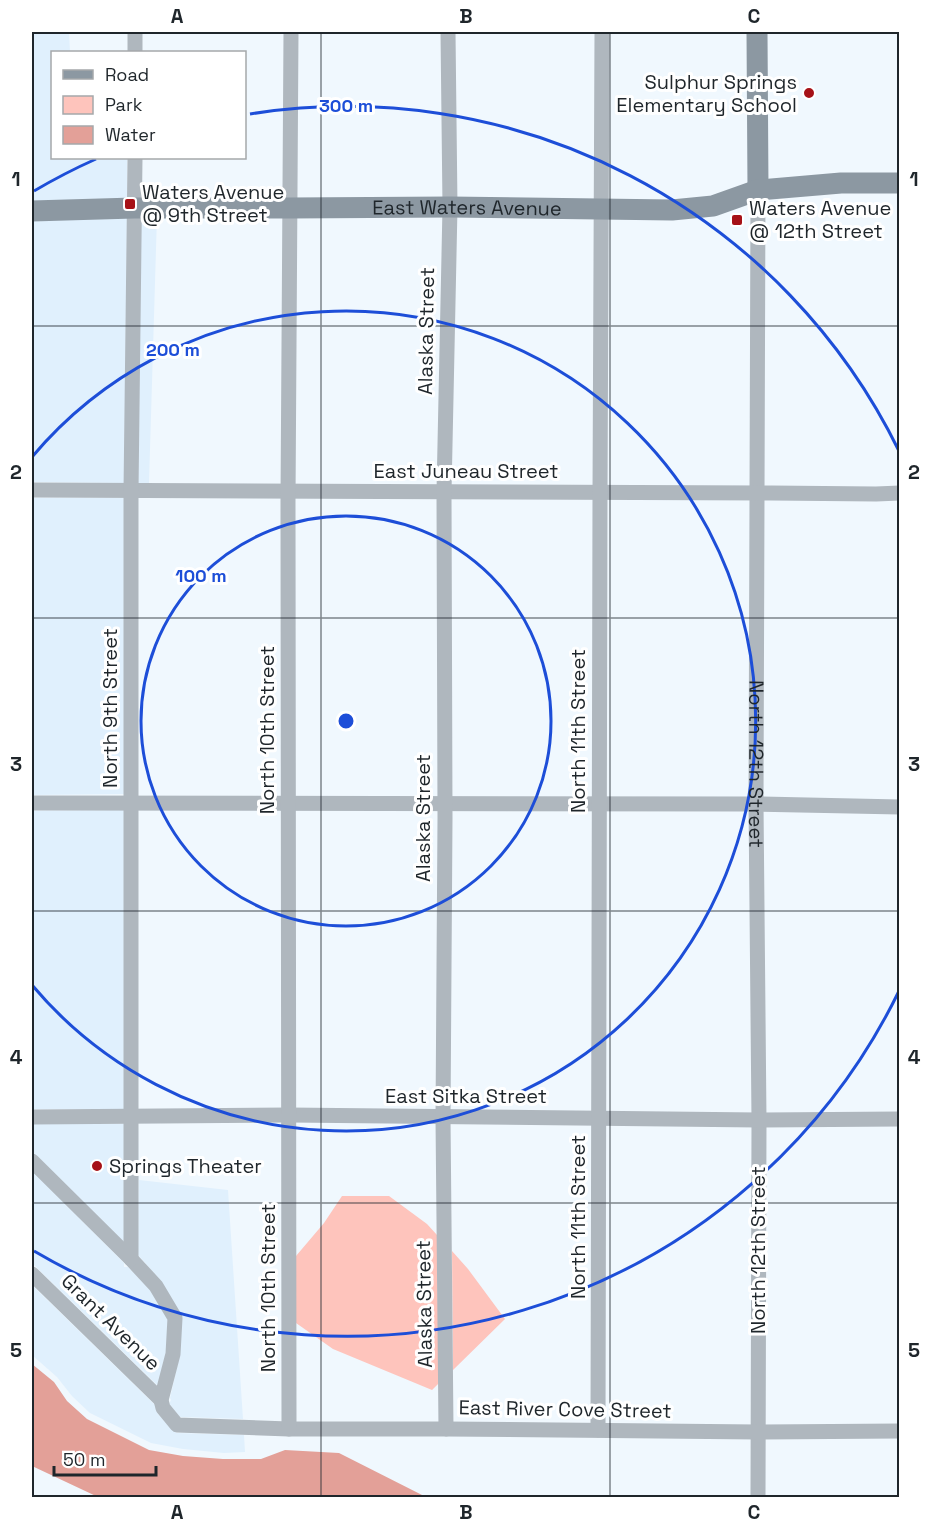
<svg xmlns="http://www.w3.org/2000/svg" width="931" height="1529" font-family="'Space Grotesk',sans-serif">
  <rect width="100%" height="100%" fill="#f0f8fe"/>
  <path fill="#e0f0fd" d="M32,32H69L70,52H52V158H127V200L32,203Z
    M141,215L157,216L149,483H138Z
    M127,216L124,483L32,482V220Z
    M32,498H124V794L32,795Z
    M124,810V1109H32V811Z
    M32,1124H124V1242L33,1152L32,1150Z
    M139,1124V1180L228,1190L243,1419L180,1417L169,1404L171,1400L170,1398L180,1354L162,1282L138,1255Z
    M32,1171L124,1263V1267H128L151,1291L168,1320L166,1352L158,1386L32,1263Z
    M32,1285L155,1405L158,1414L172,1430L177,1433L244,1435L245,1452L224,1453L183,1449L151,1443L90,1413L72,1396L57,1377L32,1355Z"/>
  <path fill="#fec4bc" d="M342,1196H389L427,1224L437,1235L439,1383L432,1390L333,1349L296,1323V1256L324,1223Z
    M452,1251L468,1269L505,1319L453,1370Z"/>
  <path fill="#e3a098" d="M32,1364L54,1382L67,1401L87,1419L149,1450L183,1456L223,1459H261L285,1450L339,1453L426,1497H98L32,1466Z"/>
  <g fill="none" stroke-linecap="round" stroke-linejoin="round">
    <g stroke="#afb7be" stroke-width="15">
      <path d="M135,52V32"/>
      <path id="s1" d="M758,190L756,804L759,1120L758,1498"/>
      <path d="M32,490L771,493L876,494L900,493"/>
      <path d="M32,803L756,804L900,807"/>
      <path d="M32,1117L289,1115L759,1120L900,1119"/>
      <path d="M32,1161L131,1259L156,1286L175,1318L173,1354L161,1400L163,1408L177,1425L289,1429H446L758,1432L900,1431"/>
      <path d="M131,1259V491L135,158"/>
      <path d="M32,1274L161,1400"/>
      <path d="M289,1429L288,502L291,32"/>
      <path d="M446,1429L443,1118L445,818L444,492L450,207L448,32"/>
      <path d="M598,1430L600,492L602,32"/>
    </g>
    <g stroke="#8c98a2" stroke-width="21">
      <path d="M757,32L758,190"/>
      <path id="s2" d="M32,211L134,208H290L450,207L672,210L713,206L758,190L841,183H900"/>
    </g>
  </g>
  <path fill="none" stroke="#1f262b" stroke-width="1.5" stroke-opacity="0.55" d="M321,32V1498M610,32V1498M32,326H900M32,618H900M32,911H900M32,1203H900"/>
  <g fill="none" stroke="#1d4ed8" stroke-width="3">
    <circle cx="346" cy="721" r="205"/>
    <path d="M32 457A410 410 0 1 1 32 985"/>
    <path d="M899 991A615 615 0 0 1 34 1251M34 191A615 615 0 0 1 96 159M250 114A615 615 0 0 1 899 451"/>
  </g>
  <g fill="#a61117" stroke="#fff" stroke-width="2">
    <circle cx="809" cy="93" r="6"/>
    <rect x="124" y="198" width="12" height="12" rx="3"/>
    <rect x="731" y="214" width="12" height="12" rx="3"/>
    <circle cx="97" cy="1166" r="6"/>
  </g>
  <g text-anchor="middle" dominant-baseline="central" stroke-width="6" stroke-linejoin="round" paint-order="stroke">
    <g font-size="20" fill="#1f262b" stroke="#fff" text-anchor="start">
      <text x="797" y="82" text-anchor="end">Sulphur Springs<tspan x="797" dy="23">Elementary School</tspan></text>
      <text x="142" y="192">Waters Avenue<tspan x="142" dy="23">@ 9th Street</tspan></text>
      <text x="749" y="208">Waters Avenue<tspan x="749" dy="23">@ 12th Street</tspan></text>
      <text x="109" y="1166">Springs Theater</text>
    </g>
    <g font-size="20" fill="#1f262b" stroke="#fff">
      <text stroke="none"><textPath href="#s2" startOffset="435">East Waters Avenue</textPath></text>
      <text transform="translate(426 331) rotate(-89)">Alaska Street</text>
      <text x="466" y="471">East Juneau Street</text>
      <text transform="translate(110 708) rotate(-90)">North 9th Street</text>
      <text transform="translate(267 730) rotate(-90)">North 10th Street</text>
      <text transform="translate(578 731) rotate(-90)">North 11th Street</text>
      <text stroke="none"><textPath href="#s1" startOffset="574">North 12th Street</textPath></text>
      <text transform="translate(423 818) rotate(-90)">Alaska Street</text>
      <text x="466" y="1096">East Sitka Street</text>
      <text transform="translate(578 1217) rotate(-90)">North 11th Street</text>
      <text transform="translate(758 1250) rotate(-90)">North 12th Street</text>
      <text transform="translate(268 1288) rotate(-90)">North 10th Street</text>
      <text transform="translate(424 1304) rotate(-91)">Alaska Street</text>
      <text transform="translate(111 1322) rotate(44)">Grant Avenue</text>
      <text transform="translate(565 1409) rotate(1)">East River Cove Street</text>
    </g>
  </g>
  <circle cx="346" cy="721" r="9" fill="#1d4ed8" stroke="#fff" stroke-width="3"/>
  <g font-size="18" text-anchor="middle" font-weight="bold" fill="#1d4ed8" stroke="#fff" stroke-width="6" stroke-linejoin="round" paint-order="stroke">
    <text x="346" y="112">300 m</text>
    <text x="173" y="356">200 m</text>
    <text x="201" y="582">100 m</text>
  </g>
  <rect width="931" height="1529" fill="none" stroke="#ffffff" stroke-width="66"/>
  <rect x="51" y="51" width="195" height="108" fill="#ffffff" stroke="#a5a8aa" stroke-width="1.5"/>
  <rect x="63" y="70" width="30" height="9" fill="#8c98a2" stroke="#a5a8aa" stroke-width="1.5"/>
  <text x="105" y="81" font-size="18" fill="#1f262b">Road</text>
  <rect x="63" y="96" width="30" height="18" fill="#fec4bc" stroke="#a5a8aa" stroke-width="1.5"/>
  <text x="105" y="111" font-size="18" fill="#1f262b">Park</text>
  <rect x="63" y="126" width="30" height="18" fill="#e3a098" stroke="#a5a8aa" stroke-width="1.5"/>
  <text x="105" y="141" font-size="18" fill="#1f262b">Water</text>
  <path d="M54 1466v9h102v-9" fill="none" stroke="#1f262b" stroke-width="3"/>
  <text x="63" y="1466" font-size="18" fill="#1f262b" stroke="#ffffff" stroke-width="4.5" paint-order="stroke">50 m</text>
  <rect x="33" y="33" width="865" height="1463" fill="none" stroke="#1f262b" stroke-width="2"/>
  <g font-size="20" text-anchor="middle" font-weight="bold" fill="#1f262b">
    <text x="177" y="23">A</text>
    <text x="466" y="23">B</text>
    <text x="754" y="23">C</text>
    <text x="16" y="186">1</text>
    <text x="914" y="186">1</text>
    <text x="16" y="479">2</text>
    <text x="914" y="479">2</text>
    <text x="16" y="771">3</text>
    <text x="914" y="771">3</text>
    <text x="16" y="1064">4</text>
    <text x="914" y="1064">4</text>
    <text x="16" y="1357">5</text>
    <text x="914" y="1357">5</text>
    <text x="177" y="1519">A</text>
    <text x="466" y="1519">B</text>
    <text x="754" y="1519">C</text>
  </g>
</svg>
